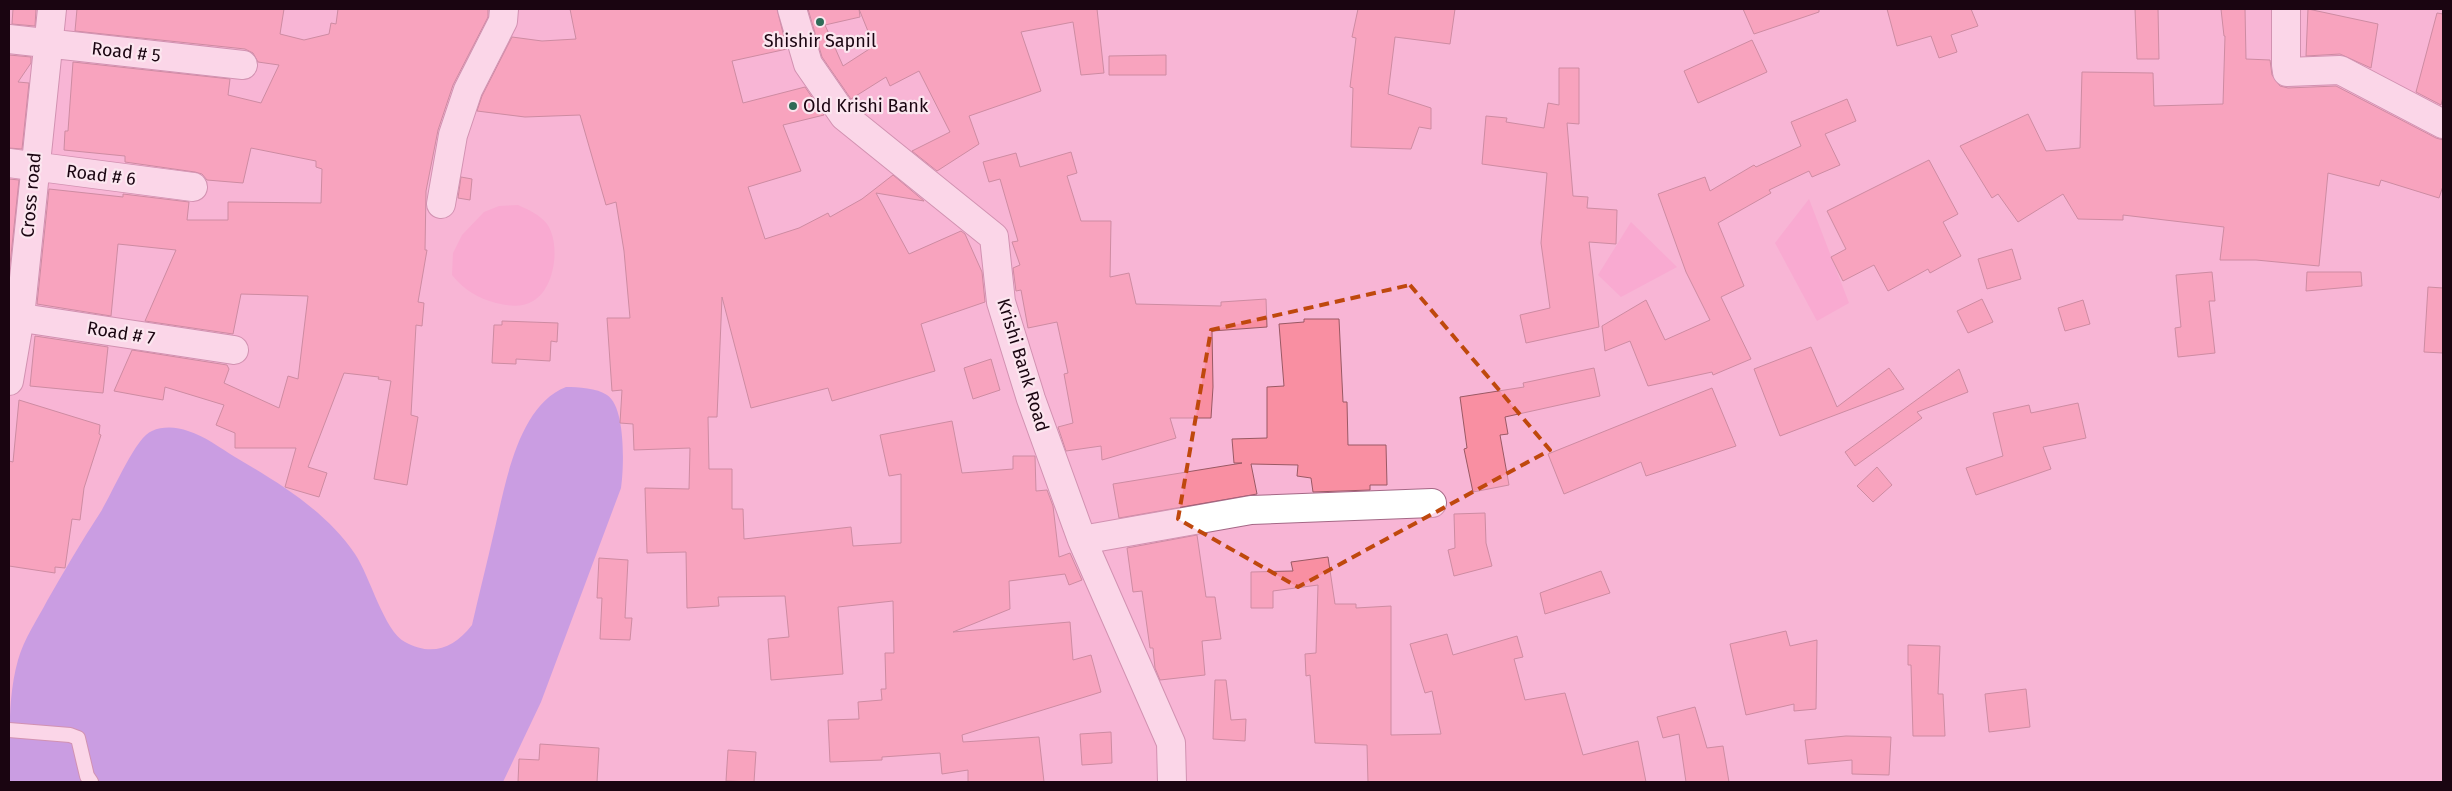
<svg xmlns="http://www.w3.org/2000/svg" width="2452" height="791" font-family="'Fira Sans',sans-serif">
  <rect width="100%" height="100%" fill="#f8b5d5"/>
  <path fill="#fa9ecc" d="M1809,199L1849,303L1817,321L1775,243Z
    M518,205C529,210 540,215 547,224C561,244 555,289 533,301C521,308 509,306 496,303C478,298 464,290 452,275L453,253L462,235L484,212L499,206Z
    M1631,222L1677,267L1621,297L1598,275Z"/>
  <path fill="#9381f1" d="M566,387C578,387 597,388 607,395C626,407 624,468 621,488L541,702L503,782H10C10,742 7,699 18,660C24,639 37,620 47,601C64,571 81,542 100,513C111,496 136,436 152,431C163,426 177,427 188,431C205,436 220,448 235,457C279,483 326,511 355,554C370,576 384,631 405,642C432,657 454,648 472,625C479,594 487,563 494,532C505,487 517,406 566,387Z"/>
  <path fill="#f98fa2" stroke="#9a5964" d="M13,9H36L35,26L12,24Z
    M77,9H284L280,34L304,40L329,34L331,23L336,24L338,9H488V17L453,85L438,130L426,191L425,250H427L418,302L424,303L422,326L416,325L411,415L418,417L407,485L374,479L391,381L378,379L379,377L344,373L308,467L327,473L319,497L285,487L296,448H235V433L216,425L224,405L165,387L163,400L114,391L132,350L227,365L229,369L224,383L279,408L288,376L298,379L308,296L241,294L233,334L145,321L176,250L118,244L111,316L37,304L49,189L123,197V194L189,202L187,220H228V202L321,203L322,169L316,167V161L251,148L243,183L207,180L202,174L195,172L125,162V156L64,150L65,131H68L73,62L230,79L228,95L261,103L279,65L258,62L253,53L245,49L75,31Z
    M570,9H777L787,49L732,61L743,103L805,87L824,115L783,125L801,171L748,187L765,239L799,228L828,213L830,217L862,199L893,175L924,201L876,193L909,254L961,231L965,234L982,272L985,302L921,324L935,371L832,401L828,388L751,408L722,297L717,417H708L709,469H732V509H743L744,539L851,527L853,546L901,543V474L889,476L880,435L952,421L962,473L1013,469V456H1035L1036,491L1047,490L1053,506L1059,557L1070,553L1082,580L1069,585L1065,574L1009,581L1010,609L953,632L1070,622L1073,660L1091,655L1101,692L962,735L963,742L1039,737L1044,782H968V770L942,774L940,753L882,757V760L830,762L828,720L859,719L858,702L882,700L881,689H886L885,653H894L893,601L838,607L843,674L771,680L768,639L789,637L785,596L718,597L719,606L687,608L686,552L647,553L645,488L689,489L690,448L634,450L633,424L620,423L622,390L612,391L607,318H630L624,251L616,202L606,205L580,115L525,117L477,111L482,96L512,37L542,41L576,39Z
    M808,9H859L860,17L825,25L843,66L874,46L859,9H1097L1104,73L1081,75L1073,22L1021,32L1041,91L969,116L979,144L937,171L912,151L950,132L919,71L890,86L886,77L851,99L822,57Z
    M1358,9H1455L1450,44L1395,37L1388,94L1431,108V129L1419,127L1411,149L1351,147L1353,88L1350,87L1356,38L1352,37Z
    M1743,9H1819V12L1754,34Z
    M1887,9H1971L1978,26L1951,35L1957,52L1939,58L1931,36L1897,46Z
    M2135,9H2158L2159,59H2137Z
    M2221,9H2245L2246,59L2270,60L2272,75L2280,86L2288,88L2336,86L2436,138L2443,140V186L2439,198L2381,180L2379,186L2328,173L2319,266L2256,260H2220L2224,227L2123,215V220L2078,219L2063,194L2018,222L1998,194L1992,198L1960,146L2028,114L2046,151L2080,148L2082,72L2153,73L2154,106L2223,104L2225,36H2224Z
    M2308,9L2378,24L2371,68L2340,54L2306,56Z
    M2437,13L2443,14V97L2441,105L2416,92Z
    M1752,40L1767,72L1698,103L1684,71Z
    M9,55L31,57V63L18,82L29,83L22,149L9,148Z
    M1166,55V75H1109V56Z
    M1559,68H1579V124L1567,123L1573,196L1588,197L1587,208L1617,210L1616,244L1589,242L1599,327L1526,343L1520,315L1550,308L1541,243L1547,173L1482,164L1486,116L1507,118L1506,122L1544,128L1548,103L1559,105Z
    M1847,99L1856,121L1825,134L1840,165L1812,177L1809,171L1769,190L1771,193L1718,223L1744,286L1721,297L1751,359L1713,375L1712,372L1648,386L1630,341L1605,351L1602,326L1646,300L1665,340L1710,320L1686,272L1658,194L1705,177L1710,191L1754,165L1756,167L1801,146L1791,122Z
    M1071,152L1077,173L1067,176L1081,221H1111L1110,277L1129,273L1136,304L1221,306V302L1266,299L1267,327L1212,331L1213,387L1211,418H1170L1176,438L1102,460L1101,446L1066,451L1058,427L1073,423L1064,374L1068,373L1057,322L1028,328L1021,290L1016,291L1013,268L1020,265L1012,242L1018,241L1000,179L989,182L983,162L1016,153L1020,167Z
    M1929,160L1958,214L1943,222L1961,256L1930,273L1928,269L1888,291L1874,265L1843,281L1831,257L1846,249L1827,211Z
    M461,177L472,179L470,200L458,198Z
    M9,179L19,180L9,274Z
    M2012,249L2021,279L1987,289L1978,259Z
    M2212,272L2215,301H2209L2215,353L2178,357L2175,328L2181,327L2176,275Z
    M2307,272H2361L2362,286L2306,291Z
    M2428,287L2443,288V353L2424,352Z
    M1982,299L1993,322L1968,333L1957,311Z
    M2083,300L2090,324L2065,331L2058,308Z
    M1304,319H1339L1343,402H1347L1348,445H1386L1387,485H1370V490L1313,492L1311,478L1297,476L1298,465L1251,464L1257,494L1119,518L1113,484L1242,463H1234L1232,439L1267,438V387L1284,386L1279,324L1304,322Z
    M502,321L558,323L557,342L551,341L550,361L516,359V364L492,363L494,325H502Z
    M35,336L108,347L103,393L30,386Z
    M1811,347L1837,407L1889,368L1904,389L1780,436L1754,369Z
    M991,359L1000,390L973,399L964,368Z
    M1594,368L1600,396L1505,417L1508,434L1500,435L1509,485L1473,492L1464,449L1467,448L1460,397L1524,387L1523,383Z
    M1959,369L1968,392L1917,412L1922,418L1855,466L1845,452Z
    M1712,388L1736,446L1646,476L1641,462L1564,494L1548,454Z
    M19,400L100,425L99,434L101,435L84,488L80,520L72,519L65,568L55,567V573L9,566V461L13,462Z
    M2078,403L2086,438L2043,447L2051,469L1976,495L1966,468L2003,456L1993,413L2029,405L2031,413Z
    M1877,467L1892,485L1873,502L1857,486Z
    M1485,513L1486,543L1492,566L1454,576L1448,550L1455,548L1454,514Z
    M1197,535L1206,597H1215L1221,639L1202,641L1205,675L1160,680L1155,668L1153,648H1150L1142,591L1133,592L1127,548Z
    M1328,557L1335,604H1356V608L1391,606V735L1441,734L1432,691L1425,693L1410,644L1447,634L1453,655L1517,636L1523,657L1514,659L1525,700L1565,693L1583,755L1638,741L1646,782H1368L1367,745L1315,743L1310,675L1306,676L1305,654L1316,653L1318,585L1273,591V608H1251V572L1293,571L1291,562Z
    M599,558L628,560L625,618H632L630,640L600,639L602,598H597Z
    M1601,571L1610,593L1545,614L1540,593Z
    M1786,631L1790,646L1817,640L1816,709L1794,711V704L1746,715L1730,644Z
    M1908,645L1940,646L1938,694H1943L1945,736H1913L1911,665H1908Z
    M1215,680H1226L1231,720L1246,719L1245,741L1213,739Z
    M2026,689L2030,727L1989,732L1985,694Z
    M1695,707L1707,748L1723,746L1729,782H1686L1679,734L1663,738L1657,717Z
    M1111,732L1112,763L1082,765L1080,734Z
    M1846,736L1891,737L1889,775L1852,774V760L1808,764L1805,740Z
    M540,744L599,748L597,782H518L519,759L539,760Z
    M728,750L756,752L754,782L726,781Z"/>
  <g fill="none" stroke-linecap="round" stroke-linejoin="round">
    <g stroke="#a46886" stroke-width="16">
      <path id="service" d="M9,730L70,735L78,738L87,776L91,782"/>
    </g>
    <g stroke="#a46886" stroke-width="30">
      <path id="minor" d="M792,9L808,64L844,116L994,237L1001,302L1031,399L1082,540L1171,743L1172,782
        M2286,9V65L2287,72L2340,70L2443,124
        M9,39L243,65
        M9,163L193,187
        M441,204L453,135L468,90L503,21L504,9
        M9,316L234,350
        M9,381L20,317L52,9
        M1082,540L1251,510L1432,503"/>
    </g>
    <use href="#service" stroke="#fff" stroke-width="14"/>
    <use href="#minor" stroke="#fff" stroke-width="28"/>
  </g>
  <path d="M0 0H2452V791H0ZM1410,285L1550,450L1298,587L1178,519L1211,330Z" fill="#f8b5d5" fill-opacity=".55" fill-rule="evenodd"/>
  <path fill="none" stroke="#bf480d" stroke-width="4" stroke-dasharray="10 6" stroke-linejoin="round" d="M1410,285L1550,450L1298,587L1178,519L1211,330Z"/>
  <g fill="#2e6b57" stroke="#fbe6ef" stroke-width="2">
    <circle cx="820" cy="22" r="5"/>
    <circle cx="793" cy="106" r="5"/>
  </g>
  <g text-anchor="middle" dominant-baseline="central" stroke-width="4.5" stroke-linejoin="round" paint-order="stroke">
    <g font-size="18" fill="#1a0511" stroke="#fbe6ef">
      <text x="820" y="41">Shishir Sapnil</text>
      <text x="803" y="106" text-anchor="start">Old Krishi Bank</text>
    </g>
    <g font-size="18" fill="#1a0511" stroke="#fbe6ef">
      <text transform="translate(126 52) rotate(6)">Road # 5</text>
      <text transform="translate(101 175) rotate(7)">Road # 6</text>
      <text transform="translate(31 195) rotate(-85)">Cross road</text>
      <text transform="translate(121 333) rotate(9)">Road # 7</text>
      <text transform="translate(1023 365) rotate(73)">Krishi Bank Road</text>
    </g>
  </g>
  <rect width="2452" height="791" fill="none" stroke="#1a0511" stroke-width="20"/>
</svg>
